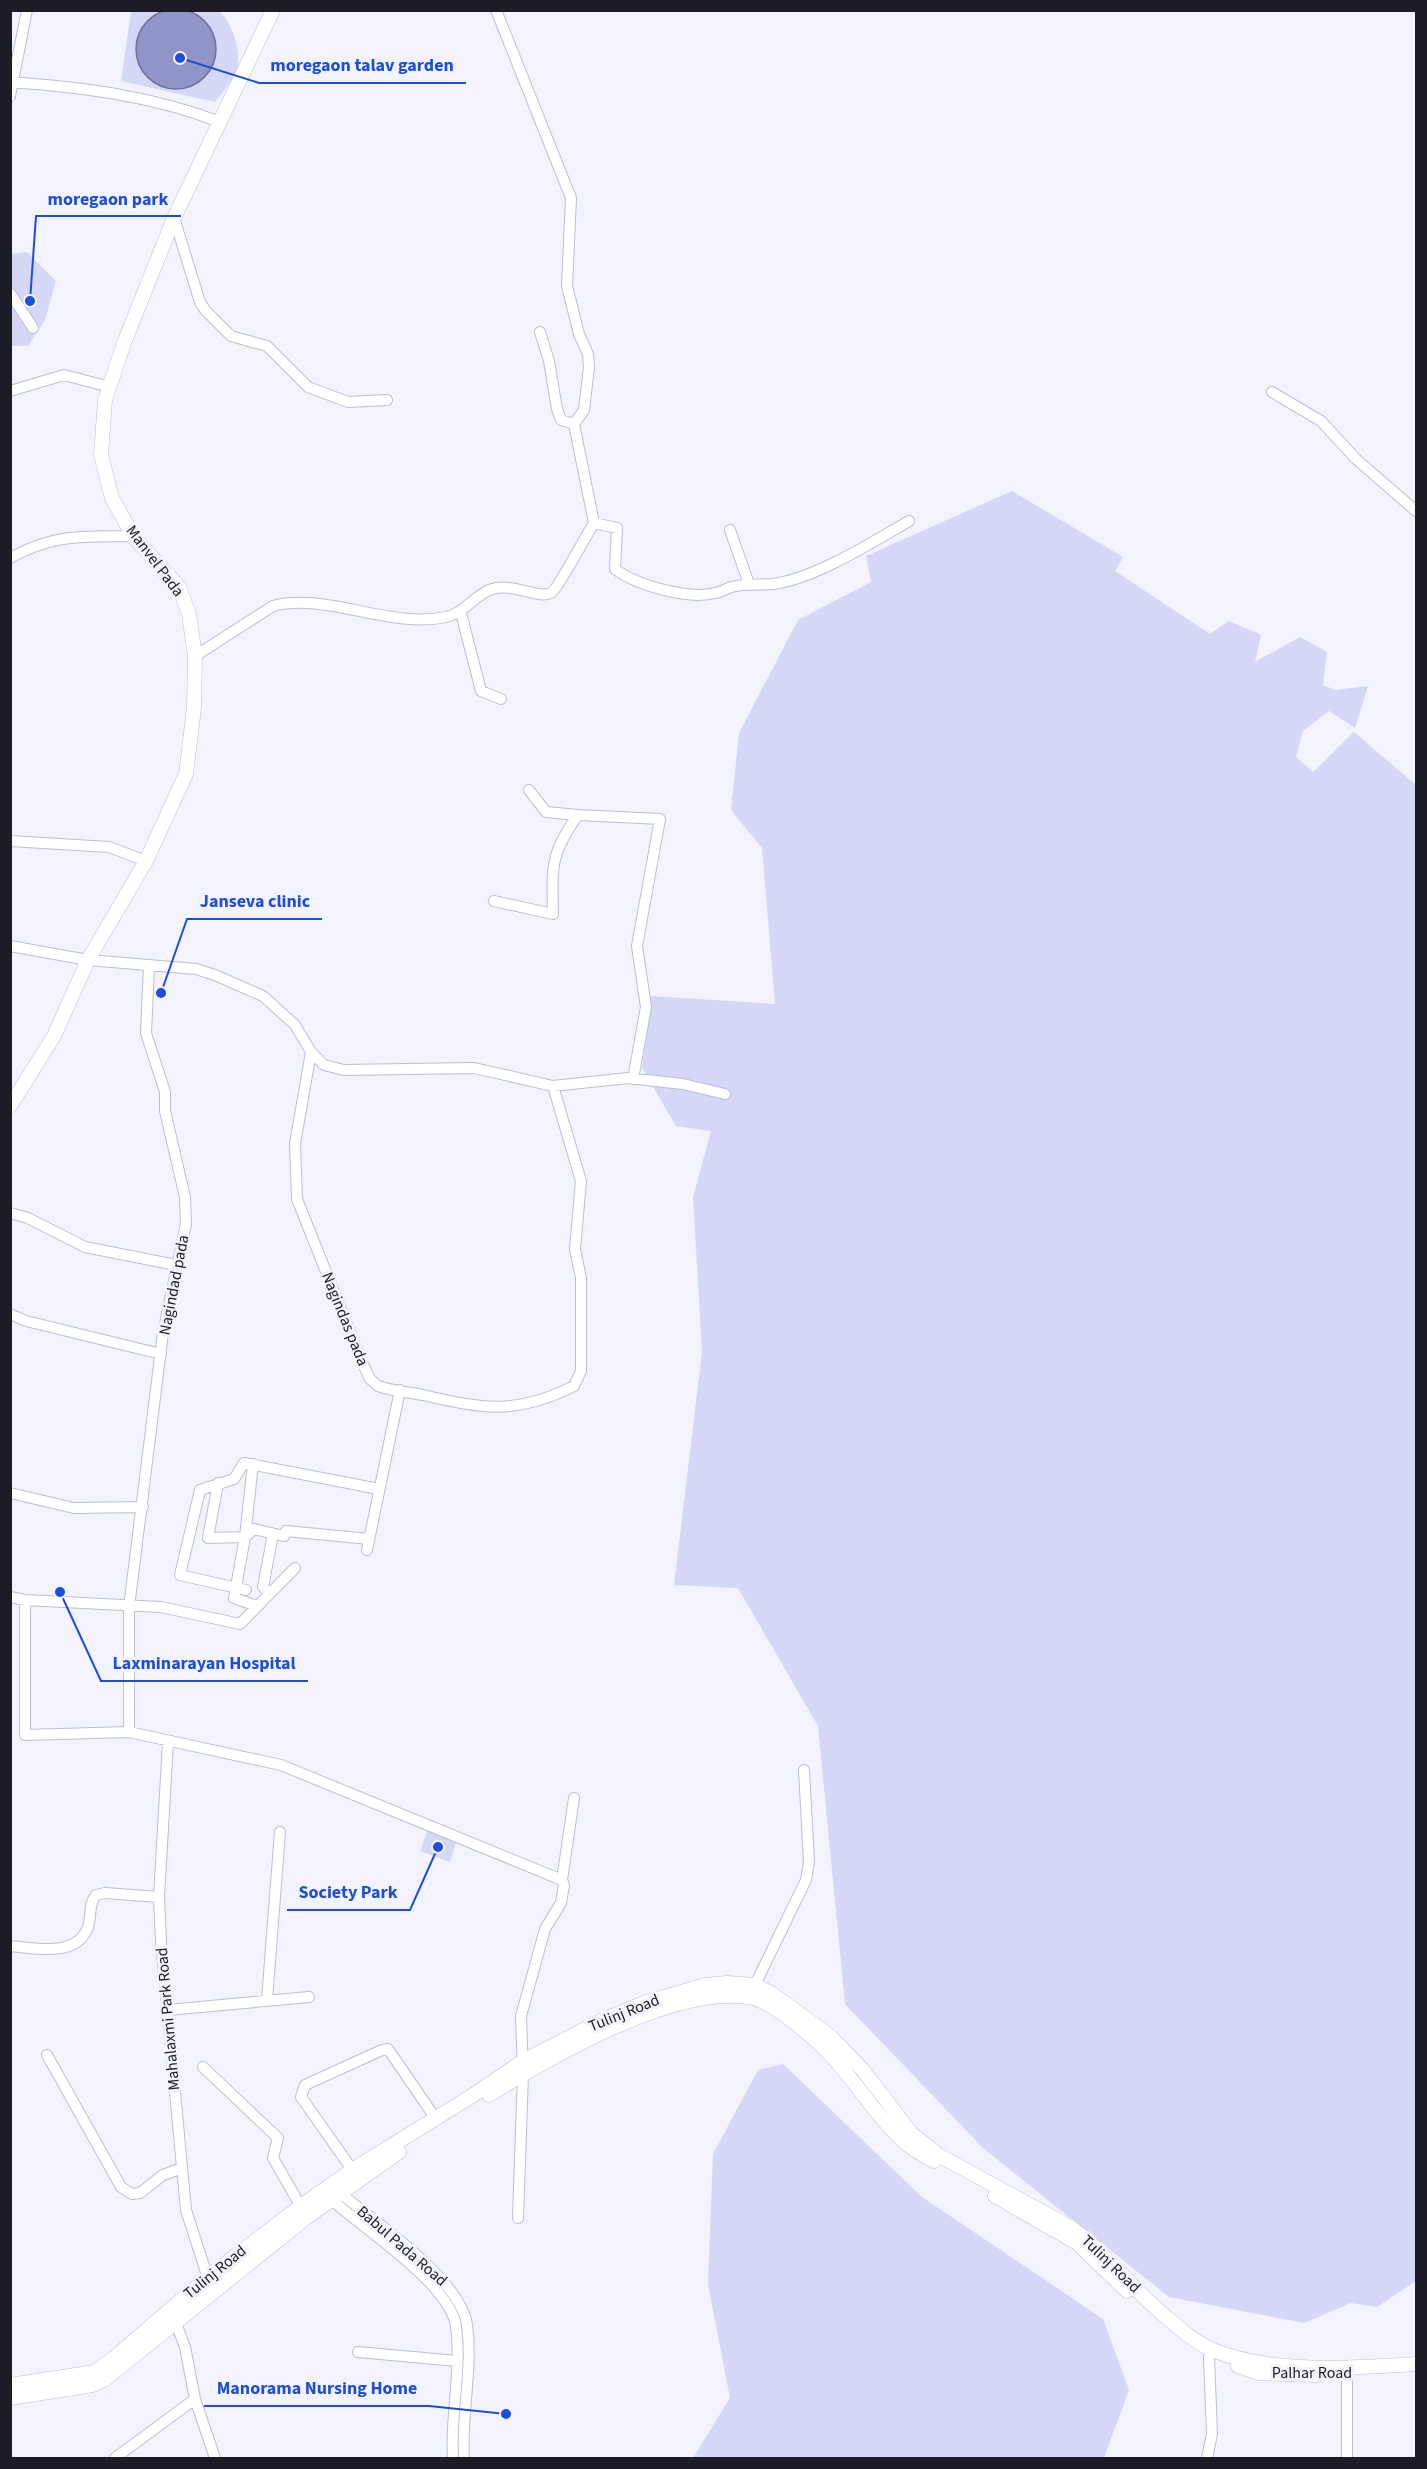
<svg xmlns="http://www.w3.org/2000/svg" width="1427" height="2469" font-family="'Source Sans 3',sans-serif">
  <rect width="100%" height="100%" fill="#f2f3fd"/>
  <path fill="#d4d7f6" d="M131,11H219C233,24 244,56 235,74C230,84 222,93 215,102L121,81Z
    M27,252L56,281L45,320L28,346H11V254Z
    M1012,491L1123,557L1115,571L1210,634L1229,621L1261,635L1255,662L1300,637L1327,652L1323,685L1335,690L1368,686L1355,728L1329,711L1303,731L1296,757L1313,772L1354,732L1416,785V2281L1377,2307L1351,2303L1304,2323L1169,2297L983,2148L845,2004L818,1726L738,1588L674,1585L702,1352L693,1197L711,1131L676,1126L642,1068L651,996L775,1004L762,848L731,810L739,733L798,620L871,582L866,556Z
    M428,1829L456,1842L450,1862L420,1851Z
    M783,2064L922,2197L1103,2319L1129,2390L1104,2458H693L730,2398L708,2284L713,2154L758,2070Z"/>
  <path fill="#9094c6" stroke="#6d7096" stroke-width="1.5" d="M136 49a40 40 0 1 1 80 0a40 40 0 1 1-80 0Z"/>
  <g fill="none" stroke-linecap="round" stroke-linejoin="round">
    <g stroke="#bbbed6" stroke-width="12">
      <path id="minor" d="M496,10L571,198L567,286L579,334L588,354L589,367L584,410L574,424
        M10,82C82,87 153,96 220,122
        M10,96L27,10
        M174,218L200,302L205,310L231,336L267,346L308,387L348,402L387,400
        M10,293L33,328
        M10,391L64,375L110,387
        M1272,392L1321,421L1356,459L1416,511
        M594,523L617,528L615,569C636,585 688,600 715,593C722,592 728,587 736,586C748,584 760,585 773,584C814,579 873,542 909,521
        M730,530L749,584
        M10,558C56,533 83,537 133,536
        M461,613L481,691L501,699
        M195,656L273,606C325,592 391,629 446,617C465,613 474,595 492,589C504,585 521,590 533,593C539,594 545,596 551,593C557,590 587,534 594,523L574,424L561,420L557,409L549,361L540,332
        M529,790L546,812L578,815
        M10,841L109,847L146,861
        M494,901L553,914C552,867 550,854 578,815L660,819L637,946L646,1007L633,1079
        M10,946L88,960L196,969L215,975L263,996L295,1025L311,1052L324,1065L344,1070L474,1068L553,1086L628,1078L683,1084L725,1094
        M149,966L146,1033L165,1092V1111L185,1197L186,1224L163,1333L129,1607V1732L281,1765L562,1880L564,1885L561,1903L545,1929L521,2016L523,2074L518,2218
        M311,1052L295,1144L297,1199L362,1362L370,1379L378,1386C392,1391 408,1392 423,1395C484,1409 516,1415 574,1386L581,1371V1278L575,1249L581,1181L553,1086
        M10,1213L28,1218L85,1247L176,1265
        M10,1314L26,1321L161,1354
        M253,1464L245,1537L234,1598L257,1606
        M218,1483L208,1538L245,1537L254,1529L284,1536L286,1531L369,1539
        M10,1493L74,1508L143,1507
        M367,1550L400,1390
        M246,1590L180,1575L200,1490L234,1479L244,1463L379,1489
        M270,1593L263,1587L273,1534
        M10,1597L25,1600L161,1607L240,1624L295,1568
        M25,1600V1735L129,1732
        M168,1742L159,1897L161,1942L186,2210L212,2291
        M562,1880L574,1798
        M10,1946C35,1948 77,1958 88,1927C92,1916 88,1904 96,1895L105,1893L159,1897
        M752,1991L806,1880L809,1862L804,1770
        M267,2000L280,1832
        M168,2010L309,1997
        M47,2055L121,2187L132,2194L140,2193L163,2175L182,2168
        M203,2067L278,2138L273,2158L304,2212
        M356,2175L301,2097L305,2085L382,2050L388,2049L436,2119
        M335,2189C371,2219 461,2279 467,2325C473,2369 461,2414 464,2458
        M326,2195C358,2225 450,2283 456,2326C462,2370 450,2415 453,2458
        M174,2318L185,2347L195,2399L215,2458
        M358,2352L457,2361
        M115,2458L195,2399
        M1207,2458L1212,2434L1209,2357
        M1347,2458V2366"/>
    </g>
    <g stroke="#bbbed6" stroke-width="15">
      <path id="major" d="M10,1106L54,1036L88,960L146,861L186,774L194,708L195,656L189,614L179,587L133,536L112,498L101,455L105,400L124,343L174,218L273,10
        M489,2095C552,2056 674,1985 749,1997C773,2001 809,2034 827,2051C854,2078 879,2121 907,2144C915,2151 925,2156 934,2161
        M995,2196L1077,2243L1127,2291
        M1238,2366L1258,2373L1317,2375
        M10,2385L95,2372L114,2358L208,2277L301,2206L352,2170L475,2094L523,2061L605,2019L644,2003L705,1985L727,1983L755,1985L771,1993L830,2036L862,2069L912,2134L940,2156L1072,2228C1107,2254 1132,2289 1165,2316C1179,2328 1196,2343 1213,2350C1271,2374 1355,2368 1416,2364
        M10,2398L93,2385L104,2380L307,2217L399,2152"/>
    </g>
    <use href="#minor" stroke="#fff" stroke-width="10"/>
    <use href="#major" stroke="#fff" stroke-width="14"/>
  </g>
  <g text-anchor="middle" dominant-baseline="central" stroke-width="6" stroke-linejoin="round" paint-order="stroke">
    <g font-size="16" fill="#1b1c25" stroke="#f2f3fd">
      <text transform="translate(155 561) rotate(53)">Manvel Pada</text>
      <text transform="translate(174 1285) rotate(-79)">Nagindad pada</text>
      <text transform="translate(345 1319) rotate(68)">Nagindas pada</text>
      <text transform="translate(624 2013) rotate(-22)">Tulinj Road</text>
      <text transform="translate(168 2019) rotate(-95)">Mahalaxmi Park Road</text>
      <text transform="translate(402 2246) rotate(41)">Babul Pada Road</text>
      <text transform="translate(1111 2264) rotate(44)">Tulinj Road</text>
      <text transform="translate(215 2272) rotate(-39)">Tulinj Road</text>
      <text x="1312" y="2373">Palhar Road</text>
    </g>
  </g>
  <path fill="none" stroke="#1d4ed8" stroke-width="2" d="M180 58L259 83H466M30 301L36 216H181M161 993L187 919H322M60 1592L101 1681H308M438 1847L410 1910H287M506 2414L429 2406H204"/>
  <g fill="#1d4ed8" stroke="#f2f3fd" stroke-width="2">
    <circle cx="180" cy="58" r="6"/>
    <circle cx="30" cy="301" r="6"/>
    <circle cx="161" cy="993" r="6"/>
    <circle cx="60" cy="1592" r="6"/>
    <circle cx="438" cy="1847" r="6"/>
    <circle cx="506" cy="2414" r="6"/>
  </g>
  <g font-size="18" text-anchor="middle" font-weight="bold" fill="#1d4ed8" stroke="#f2f3fd" stroke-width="6" stroke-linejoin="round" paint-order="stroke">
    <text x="362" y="71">moregaon talav garden</text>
    <text x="108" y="205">moregaon park</text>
    <text x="255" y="907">Janseva clinic</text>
    <text x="204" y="1669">Laxminarayan Hospital</text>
    <text x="348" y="1898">Society Park</text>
    <text x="317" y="2394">Manorama Nursing Home</text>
  </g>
  <rect width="1427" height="2469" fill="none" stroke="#1b1c25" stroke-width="24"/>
</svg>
